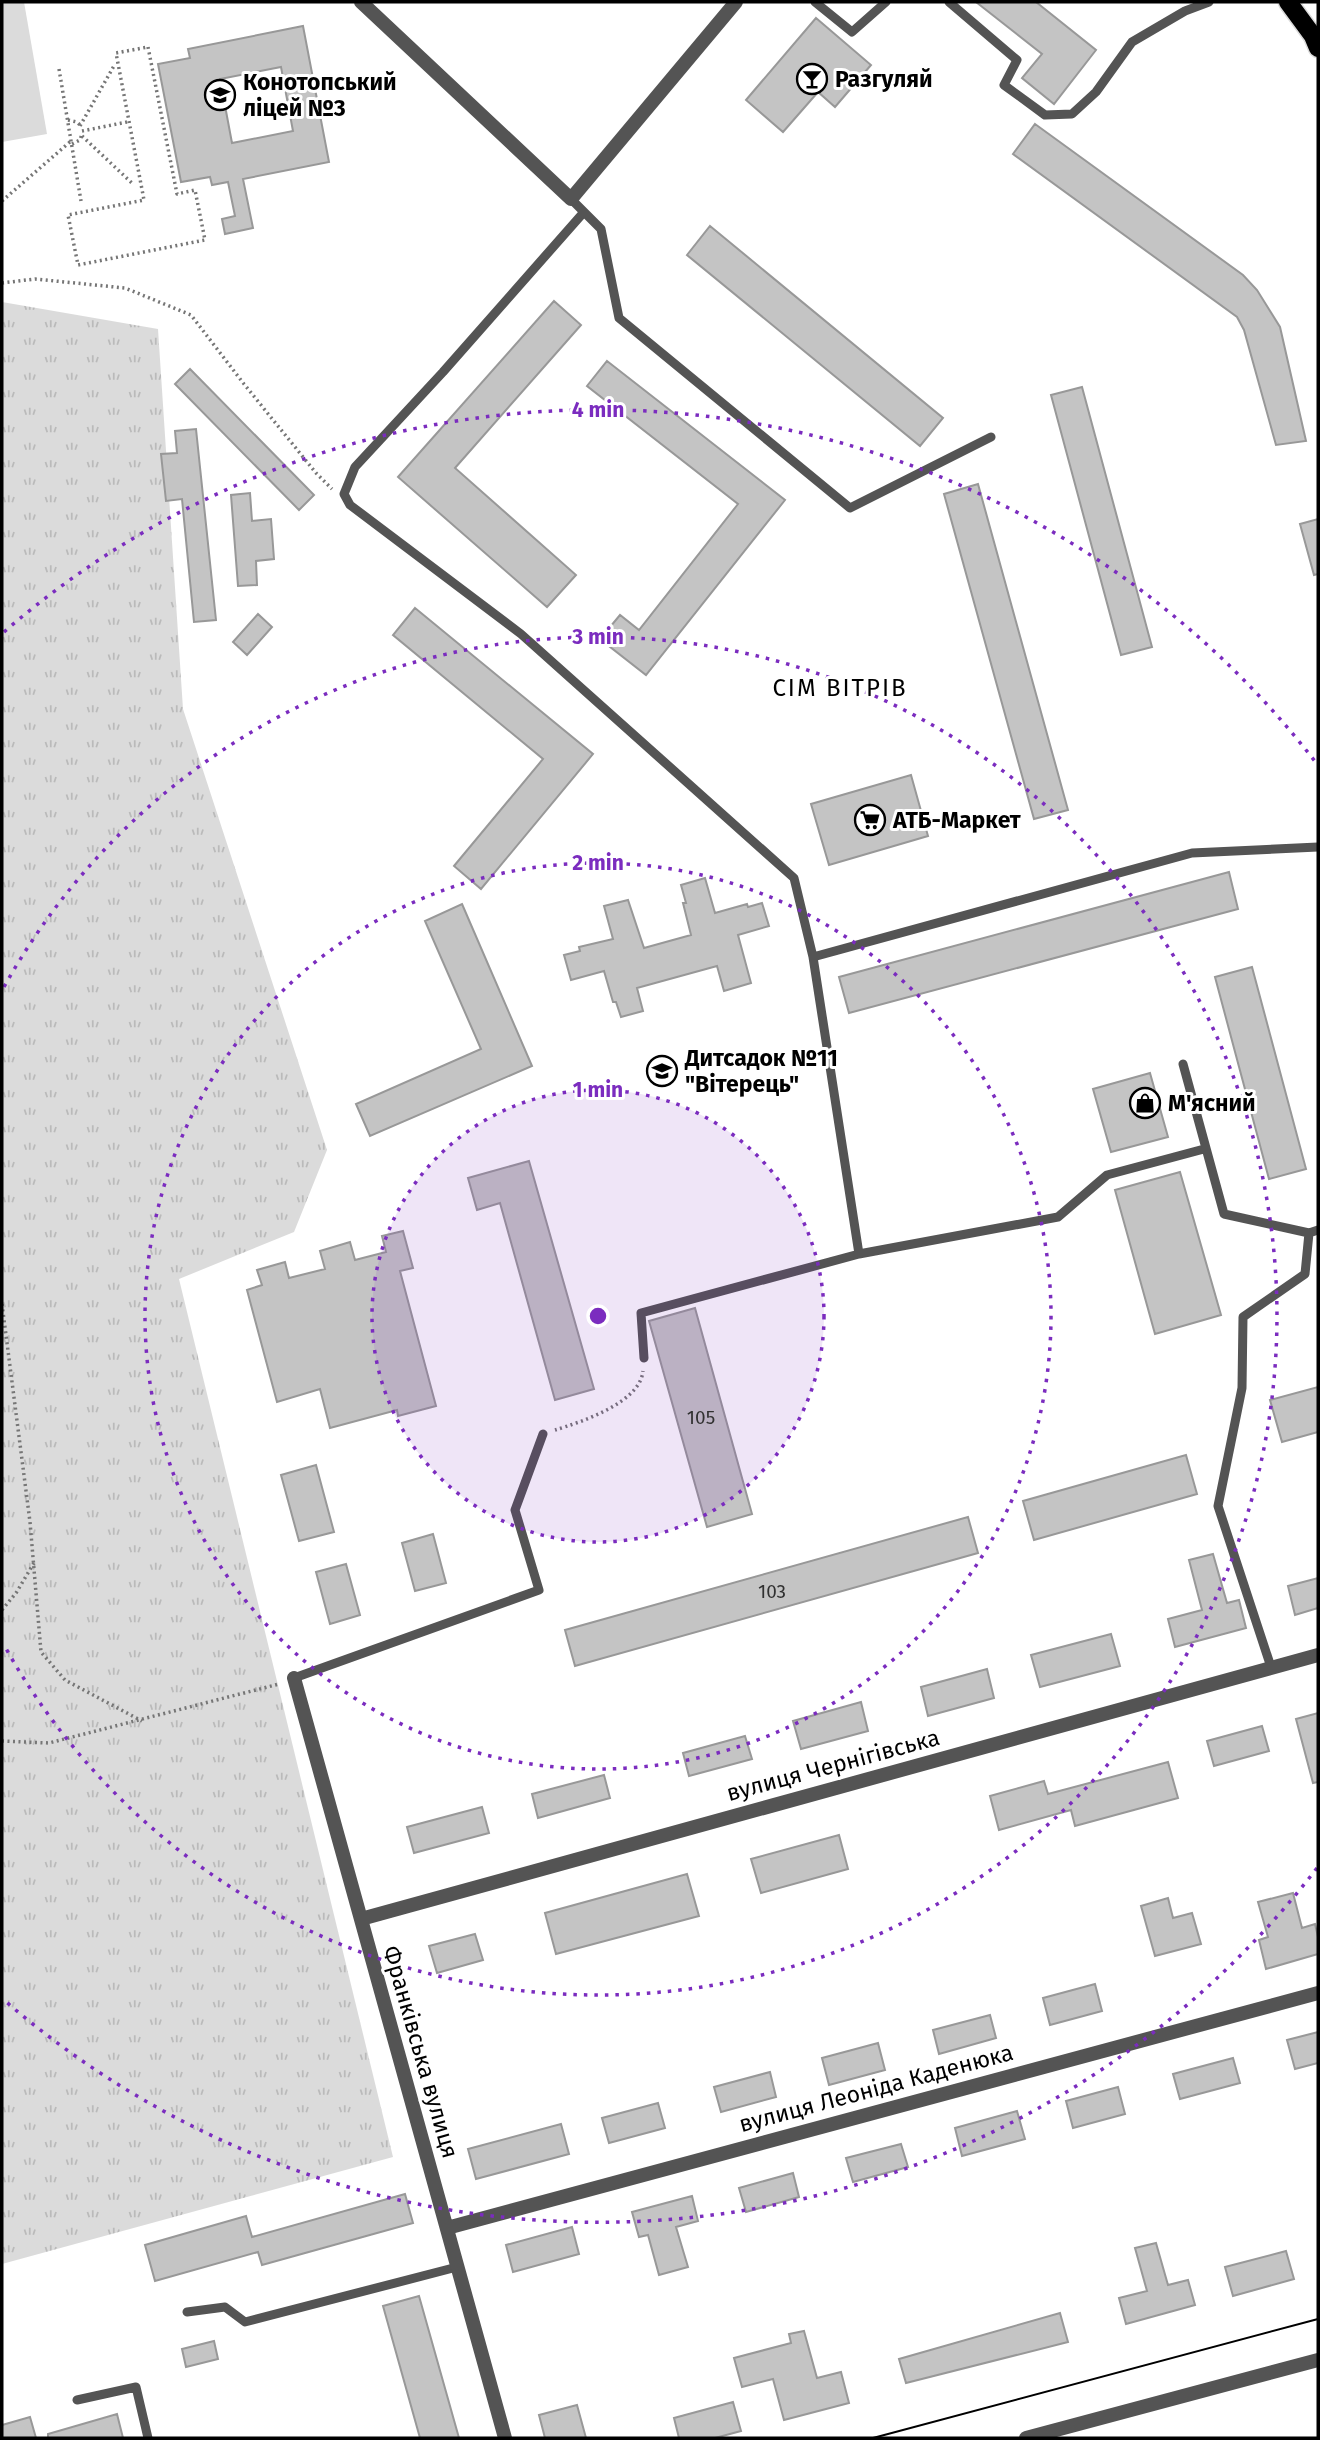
<svg xmlns="http://www.w3.org/2000/svg" width="1320" height="2440" font-family="'Fira Sans',sans-serif">
  <defs>
    <pattern id="grass-tufts" width="24" height="20" patternUnits="userSpaceOnUse" patternTransform="scale(1.75)"><rect width="24" height="20" fill="#dbdbdb"/><path d="M3 7l-1-3M5 7V3M7 7l1-3M15 17l-1-3M17 17v-4M19 17l1-3" fill="none" stroke="#bababa"/></pattern>
  </defs>
  <rect width="100%" height="100%" fill="#fff"/>
  <path fill="url(#grass-tufts)" d="M2,302L158,329L183,709L327,1150L294,1232L179,1279L393,2157L2,2264Z"/>
  <path fill="#dbdbdb" d="M2,2H24L47,134L2,142Z"/>
  <path fill="#c4c4c4" stroke="#989898" stroke-width="2" fill-rule="evenodd" d="M976,2H1036L1096,50L1054,104L1022,78L1042,54Z
    M816,18L871,65L835,107L818,92L783,132L746,100Z
    M303,26L329,162L243,179L253,228L225,234L222,219L235,216L228,182L212,185L210,177L181,182L158,64L190,58L188,49ZM281,67L293,131L232,143L220,79Z
    M1035,124L1243,275L1257,290L1280,327L1306,441L1276,445L1244,330L1237,317L1013,154Z
    M710,226L943,418L920,446L687,255Z
    M554,301L581,325L455,468L576,575L547,607L398,477Z
    M607,361L785,500L646,675L600,639L620,615L639,630L738,504L587,386Z
    M190,369L314,495L299,510L175,384Z
    M1082,387L1152,647L1121,655L1051,395Z
    M196,429L216,620L194,622L182,499L166,501L161,454L177,453L175,431Z
    M978,484L1068,810L1034,819L944,494Z
    M250,493L252,521L271,519L274,559L256,561L257,585L238,586L231,495Z
    M1318,519V574L1314,575L1300,524Z
    M415,608L593,754L481,889L454,866L543,759L393,635Z
    M258,614L272,627L247,655L233,642Z
    M911,775L928,836L829,865L811,804Z
    M1229,872L1238,909L849,1013L839,977Z
    M705,878L715,913L747,904L748,907L762,903L769,926L738,935L751,983L724,991L717,966L637,988L643,1011L621,1017L616,1002H613L604,971L571,980L564,955L580,951L579,947L613,939L604,906L628,900L644,948L691,935L683,903H686L681,885Z
    M462,904L532,1066L370,1136L356,1104L481,1049L425,921Z
    M1252,967L1306,1169L1269,1179L1215,977Z
    M1150,1073L1168,1137L1111,1152L1093,1089Z
    M529,1161L594,1389L555,1400L500,1203L477,1210L468,1178Z
    M1180,1172L1221,1315L1155,1334L1115,1190Z
    M403,1231L413,1268L400,1271L436,1406L398,1416L397,1410L330,1428L320,1389L277,1402L247,1290L262,1285L257,1270L285,1262L289,1278L325,1269L320,1251L350,1242L355,1260L386,1252L382,1236Z
    M695,1308L752,1514L707,1527L649,1321Z
    M1318,1387V1432L1282,1442L1270,1400Z
    M1186,1455L1197,1494L1034,1540L1023,1501Z
    M316,1465L334,1532L299,1541L281,1475Z
    M968,1517L978,1553L575,1666L565,1630Z
    M433,1534L446,1583L415,1591L402,1543Z
    M1213,1554L1227,1603L1239,1600L1246,1628L1175,1647L1168,1619L1202,1610L1189,1560Z
    M346,1564L360,1615L330,1624L316,1572Z
    M1318,1578V1608L1295,1615L1288,1586Z
    M1111,1634L1120,1666L1040,1687L1031,1655Z
    M987,1669L994,1698L928,1716L921,1687Z
    M861,1702L868,1731L801,1749L793,1721Z
    M1318,1713V1782L1313,1783L1296,1719Z
    M1262,1726L1269,1751L1214,1766L1207,1741Z
    M745,1736L752,1759L689,1776L683,1753Z
    M1168,1762L1178,1798L1075,1826L1071,1810L999,1830L990,1796L1044,1781L1048,1794Z
    M604,1775L610,1798L538,1818L532,1794Z
    M482,1807L489,1833L414,1853L407,1827Z
    M839,1835L848,1869L761,1893L751,1859Z
    M687,1874L699,1916L556,1954L545,1913Z
    M1293,1893L1302,1928L1315,1924L1318,1937V1954L1266,1969L1259,1940L1268,1937L1258,1902Z
    M1168,1898L1173,1918L1192,1913L1201,1944L1155,1956L1141,1906Z
    M475,1934L483,1960L437,1973L429,1946Z
    M1095,1984L1102,2011L1050,2025L1043,1998Z
    M990,2015L996,2038L939,2054L933,2030Z
    M1318,2032V2063L1295,2069L1287,2040Z
    M878,2043L885,2070L829,2085L822,2058Z
    M1233,2058L1240,2083L1180,2099L1173,2074Z
    M770,2072L776,2097L721,2112L714,2087Z
    M1118,2087L1125,2114L1073,2128L1066,2101Z
    M658,2103L665,2128L609,2143L602,2118Z
    M1017,2111L1025,2139L962,2156L955,2128Z
    M561,2124L569,2154L476,2179L468,2149Z
    M901,2144L908,2167L853,2182L846,2158Z
    M793,2173L799,2197L746,2212L739,2188Z
    M405,2194L413,2223L262,2265L258,2252L155,2281L145,2245L246,2216L252,2237Z
    M692,2196L698,2221L676,2227L688,2267L659,2275L648,2235L639,2237L632,2212Z
    M572,2227L579,2254L513,2272L506,2245Z
    M1156,2243L1168,2285L1188,2280L1195,2305L1126,2324L1119,2298L1147,2291L1135,2248Z
    M1286,2251L1294,2279L1233,2296L1225,2267Z
    M419,2296L459,2438H420L383,2306Z
    M1060,2313L1068,2342L906,2383L899,2359Z
    M804,2331L817,2378L841,2372L849,2403L784,2420L773,2379L742,2387L734,2358L791,2343L789,2334Z
    M214,2341L218,2359L186,2367L182,2349Z
    M733,2402L741,2431L715,2438H679L674,2418Z
    M577,2405L586,2438H545L539,2415Z
    M117,2414L123,2438H48V2434Z
    M30,2417L36,2438H2V2425Z"/>
  <g fill="none" stroke-linecap="round" stroke-linejoin="round">
    <g stroke="#dbdbdb" stroke-width="21">
      <path id="primary" d="M1288,2L1313,36L1318,48"/>
    </g>
    <path stroke="#767676" stroke-width="3.5" stroke-dasharray="2 3.5" stroke-linecap="butt" d="M148,47L177,194L195,190L205,240L78,265L68,215L144,200L116,53Z
      M59,69L81,201
      M68,120L77,122L81,126
      M80,126L115,64
      M82,131L127,122
      M82,136L134,185
      M72,144L80,140L82,134
      M2,201L71,141
      M2,283L35,279L125,288L191,315L244,384L316,473L332,489
      M2,1304L30,1522L41,1652L65,1680L142,1721
      M555,1430C581,1422 640,1403 643,1371
      M2,1610L16,1593L34,1563
      M2,1741L49,1743L279,1684"/>
    <path stroke="#545454" stroke-width="9" d="M815,2L852,32L886,2
      M949,2L1017,60L1004,85L1045,115L1072,114L1096,92L1132,42L1185,11L1209,2
      M571,199L601,229L619,318L850,508L991,437
      M584,212L443,372L355,467L344,494L350,505L521,634L794,878L813,957
      M1183,1064L1224,1214L1309,1233L1318,1230
      M859,1254L813,957L1192,853L1318,847
      M644,1358L641,1313L859,1254L1058,1217L1107,1175L1204,1149
      M1271,1667L1218,1506L1242,1388L1243,1317L1305,1274L1309,1233
      M294,1678L539,1590L515,1510L543,1434
      M187,2312L225,2307L245,2322L457,2267
      M77,2400L136,2387L148,2438"/>
    <path stroke="#545454" stroke-width="14" d="M361,2L571,199L736,2
      M294,1678L505,2438
      M361,1919L1318,1655
      M447,2228L1318,1993"/>
    <path stroke="#545454" stroke-width="14" d="M1026,2438L1318,2360"/>
    <use href="#primary" stroke="#000" stroke-width="18"/>
    <path stroke="#000" stroke-width="2" d="M873,2438L1318,2319"/>
  </g>
  <circle cx="598" cy="1316" r="226" fill="#7b2cbf" fill-opacity=".12"/>
  <g fill="none" stroke="#7b2cbf" stroke-width="3.5" stroke-dasharray="3.5 7">
    <circle cx="598" cy="1316" r="226"/>
    <circle cx="598" cy="1316" r="453"/>
    <path d="M4 987A679 679 0 1 1 4 1645"/>
    <path d="M1317 1868A906 906 0 0 1 4 2000M4 632A906 906 0 0 1 1317 764"/>
  </g>
  <defs>
    <g id="bar-ring" transform="scale(1.575)"><circle r="9.5" fill="#fff" stroke="#000" stroke-width="1.5"/><path d="M-6-5H6L.8 .8V4.5H3.5V6h-7V4.5H-.8V.8Z" fill="#000"/></g>
    <g id="school-ring" transform="scale(1.575)"><circle r="9.5" fill="#fff" stroke="#000" stroke-width="1.5"/><path d="M0-5L7-2L0 1L-7-2ZM-4 1L0 2.5L4 1V4Q0 6-4 4Z" fill="#000"/></g>
    <g id="supermarket-ring" transform="scale(1.575)"><circle r="9.5" fill="#fff" stroke="#000" stroke-width="1.5"/><path d="M-6-5.5h2.5l.6 2H6L4.5 2H-2.5L-4.4-4H-6ZM-1.5 3.2a1.3 1.3 0 1 0 .1 0ZM3 3.2a1.3 1.3 0 1 0 .1 0Z" fill="#000"/></g>
    <g id="shop-ring" transform="scale(1.575)"><circle r="9.5" fill="#fff" stroke="#000" stroke-width="1.5"/><path d="M-5-2.5h2.3a2.7 3.5 0 0 1 5.4 0H5L5.5 6h-11ZM-1.5-2.5h3a1.5 2.3 0 0 0-3 0Z" fill="#000"/></g>
  </defs>
  <g fill-rule="evenodd">
    <use href="#bar-ring" x="812" y="79"/>
    <use href="#school-ring" x="220" y="95"/>
    <use href="#supermarket-ring" x="870" y="820"/>
    <use href="#school-ring" x="662" y="1071"/>
    <use href="#shop-ring" x="1145" y="1103"/>
  </g>
  <g text-anchor="middle" dominant-baseline="central" stroke-width="6" stroke-linejoin="round" paint-order="stroke">
    <g font-size="19" fill="#313131">
      <text x="701" y="1417">105</text>
      <text x="772" y="1591">103</text>
    </g>
    <g font-size="23" font-weight="bold" fill="#000" stroke="#fff" text-anchor="start">
      <text x="835" y="79">Разгуляй</text>
      <text x="243" y="82">Конотопський<tspan x="243" dy="26">ліцей №3</tspan></text>
      <text x="893" y="820">АТБ-Маркет</text>
      <text x="685" y="1058">Дитсадок №11<tspan x="685" dy="26">"Вітерець"</tspan></text>
      <text x="1168" y="1103">М'ясний</text>
    </g>
    <g font-size="23" fill="#000" stroke="#fff">
      <text transform="translate(833 1765) rotate(-15)">вулиця Чернігівська</text>
      <text transform="translate(421 2052) rotate(74)">Франківська вулиця</text>
      <text transform="translate(876 2088) rotate(-15)">вулиця Леоніда Каденюка</text>
    </g>
    <g font-size="24" letter-spacing="2" fill="#000" stroke="#fff">
      <text x="840" y="688">СІМ ВІТРІВ</text>
    </g>
  </g>
  <circle cx="598" cy="1316" r="10" fill="#7b2cbf" stroke="#fff" stroke-width="3.5"/>
  <g font-size="21" text-anchor="middle" font-weight="bold" fill="#7b2cbf" stroke="#fff" stroke-width="6" stroke-linejoin="round" paint-order="stroke">
    <text x="598" y="417">4 min</text>
    <text x="598" y="644">3 min</text>
    <text x="598" y="870">2 min</text>
    <text x="598" y="1097">1 min</text>
  </g>
  <rect width="1320" height="2440" fill="none" stroke="#000000" stroke-width="7"/>
</svg>
